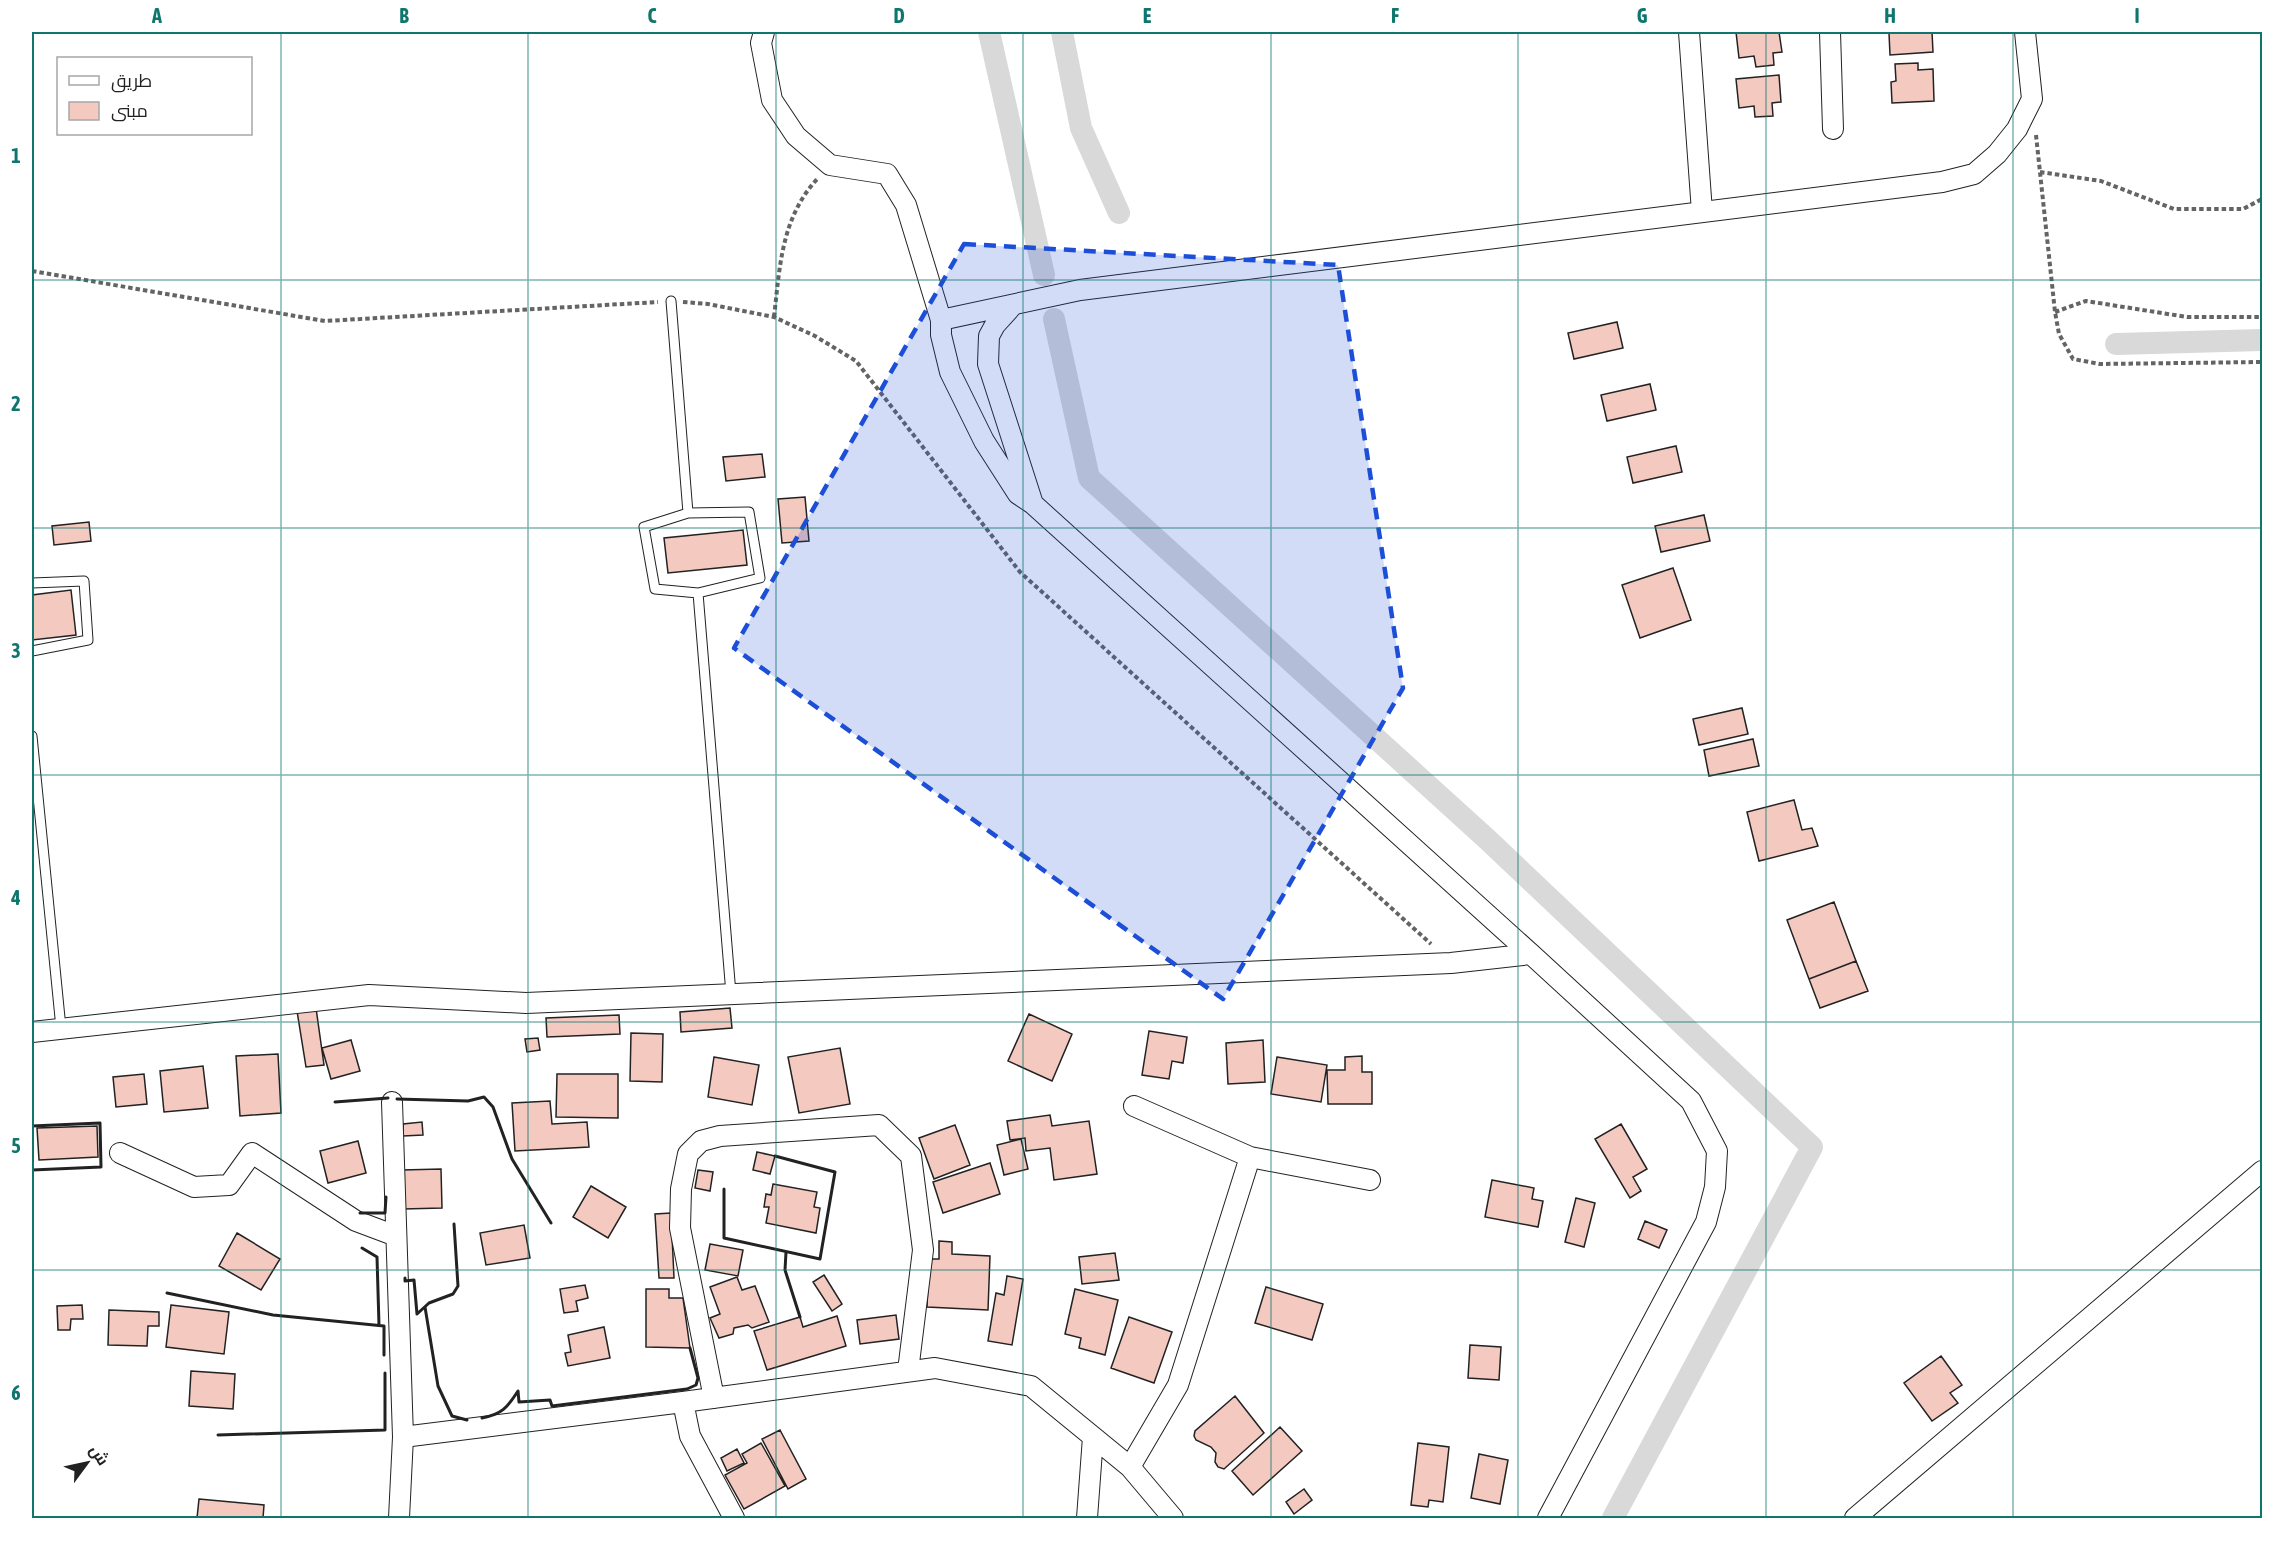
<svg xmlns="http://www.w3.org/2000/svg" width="2294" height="1550" font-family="'Asap Condensed',Cairo,sans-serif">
  <rect width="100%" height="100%" fill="#fff"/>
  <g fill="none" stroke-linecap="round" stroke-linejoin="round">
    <path stroke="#d9d9d9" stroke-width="22" d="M989,32L1044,275
      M1062,32L1081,128L1119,213
      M1054,319L1089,478L1488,840L1812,1147L1613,1518
      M2116,344L2262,340"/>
  </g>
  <path fill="#f3c9c0" stroke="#222" stroke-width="1.5" d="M1736,32H1779L1782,52L1773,53L1774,65L1756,67L1754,56L1739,58Z
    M1894,32H1932L1933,52L1890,55L1889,33Z
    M1918,63V70L1933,69L1934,101L1892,103L1891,82L1896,81L1895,64Z
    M1779,75L1781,102L1772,103L1773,116L1755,117L1754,106L1739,108L1736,79Z
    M1617,322L1623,348L1574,359L1568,333Z
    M1650,384L1656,410L1607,421L1601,395Z
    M1676,446L1682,472L1633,483L1627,457Z
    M762,454L765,477L726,481L723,457Z
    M805,497L809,541L782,543L778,499Z
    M1704,515L1710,541L1661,552L1655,526Z
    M89,522L91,541L54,545L52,526Z
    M743,530L747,565L668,573L664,538Z
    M1673,568L1691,620L1640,638L1622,585Z
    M71,590L76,635L32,640V595Z
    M1742,708L1748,734L1699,745L1693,719Z
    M1753,739L1759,766L1709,776L1704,750Z
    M1794,800L1802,830L1812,828L1818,846L1759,861L1747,812Z
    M1834,902L1856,961L1809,979L1787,920Z
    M1856,961L1868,991L1820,1008L1809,979Z
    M316,1008L324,1065L306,1067L297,1011Z
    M730,1008L732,1028L681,1032L680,1012Z
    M1029,1014L1072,1034L1052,1081L1008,1061Z
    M619,1015L620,1034L547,1037L546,1018Z
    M1149,1031L1187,1037L1183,1063L1172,1061L1169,1079L1142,1075Z
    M631,1033L663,1034L662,1082L630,1081Z
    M538,1038L540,1050L527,1052L525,1039Z
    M351,1040L360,1071L331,1079L322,1048Z
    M1263,1040L1265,1082L1228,1084L1226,1043Z
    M840,1048L850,1104L799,1113L788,1057Z
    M278,1054L281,1113L240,1116L236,1056Z
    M1362,1056V1072H1372V1104H1328L1327,1070H1345V1057Z
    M714,1057L759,1065L752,1105L708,1097Z
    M1277,1057L1327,1065L1321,1102L1271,1094Z
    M203,1066L208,1108L164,1112L160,1071Z
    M144,1074L147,1104L116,1107L113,1077Z
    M557,1074H618V1118L556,1117Z
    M550,1101L552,1124L587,1122L589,1147L515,1151L512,1103Z
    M1050,1115L1052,1126L1089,1121L1097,1174L1054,1180L1050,1148L1026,1151L1025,1138L1010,1140L1007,1121Z
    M422,1122L423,1135L403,1136V1124Z
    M1621,1124L1647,1169L1633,1177L1641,1191L1630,1198L1595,1139Z
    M955,1125L970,1165L934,1179L919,1138Z
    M97,1126L98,1157L39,1160L37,1128Z
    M1021,1139L1028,1169L1004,1175L997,1145Z
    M358,1141L366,1173L328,1183L320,1151Z
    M757,1152L775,1156L770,1174L753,1170Z
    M990,1163L1000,1194L943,1213L933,1182Z
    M441,1169L442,1208L403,1209L402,1170Z
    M698,1170L713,1172L710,1191L695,1188Z
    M1492,1180L1534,1188L1532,1199L1543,1201L1538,1227L1485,1217Z
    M773,1184L817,1192L814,1207L820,1208L816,1233L766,1223L769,1207H764L766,1194L771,1195Z
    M591,1186L626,1207L608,1238L573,1217Z
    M1576,1198L1595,1203L1584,1247L1565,1242Z
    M671,1213L674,1278H659L655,1214Z
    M1645,1221L1667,1230L1659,1248L1638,1239Z
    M524,1225L530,1258L486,1265L480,1233Z
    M237,1233L280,1259L261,1290L219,1266Z
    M939,1241L952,1242V1254L990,1256L988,1310L927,1307L929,1259H939Z
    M710,1244L743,1250L738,1276L705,1270Z
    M1115,1253L1119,1280L1082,1284L1079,1257Z
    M824,1275L842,1304L832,1311L813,1282Z
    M1007,1276L1023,1279L1012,1345L988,1341L996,1293L1004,1295Z
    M737,1277L742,1290L755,1286L769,1322L752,1328L748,1325L734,1328L733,1334L719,1338L710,1318L720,1314L710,1287Z
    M585,1285L588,1298L576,1301L578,1311L564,1313L560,1289Z
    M1266,1287L1323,1304L1312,1340L1255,1323Z
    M646,1289H669V1298H683L690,1348L646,1347Z
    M1075,1289L1118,1300L1105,1355L1079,1348L1081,1338L1065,1334Z
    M82,1305L83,1319H71L70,1330H58L57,1306Z
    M171,1305L229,1312L224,1354L166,1347Z
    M109,1310L159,1312V1326H148L147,1346L108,1345Z
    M896,1315L899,1339L860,1344L857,1320Z
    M837,1316L846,1346L767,1370L754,1331L800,1317L803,1327Z
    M1129,1317L1172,1332L1154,1383L1111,1368Z
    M604,1327L610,1358L568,1366L565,1353L571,1352L568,1335Z
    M1470,1345L1501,1347L1499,1380L1468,1378Z
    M1941,1356L1962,1385L1950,1393L1958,1403L1932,1421L1904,1383Z
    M191,1371L235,1374L233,1409L189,1406Z
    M1235,1396L1264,1433L1224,1469L1218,1467L1215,1462L1216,1453L1211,1447L1196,1440L1194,1436L1195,1431Z
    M1280,1427L1302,1451L1253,1495L1232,1471Z
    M780,1430L806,1479L788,1489L762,1439Z
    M761,1443L785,1486L744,1509L725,1475L747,1463L742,1454Z
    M1418,1443L1449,1447L1443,1502L1429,1500L1428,1507L1411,1505Z
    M737,1449L744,1463L727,1471L721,1458Z
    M1479,1454L1508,1460L1500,1504L1471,1498Z
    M1304,1489L1312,1500L1294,1514L1286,1502Z
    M199,1499L264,1505L263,1518H197Z"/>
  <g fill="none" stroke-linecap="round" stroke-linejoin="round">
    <g stroke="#222" stroke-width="11">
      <path id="lane" d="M671,301L688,513L749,512L760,578L698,593L731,994
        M688,513L644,527L655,589L698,593
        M32,583L84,581L88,640L32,651
        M32,736L61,1028"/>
    </g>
    <g stroke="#222" stroke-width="22">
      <path id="street" d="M764,32L761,43L772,100L796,136L830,165L887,174L906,205L941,320V335L950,372L984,441L1018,494L1033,504L1531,954L1691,1101L1717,1151L1715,1187L1706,1222L1548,1518
        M1689,32L1702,212
        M1830,32L1833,129
        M1013,305L995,325L989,336L988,364L1033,504
        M941,320L1080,290L1942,182L1974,174L1997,154L2017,129L2032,99L2025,32
        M32,1032L369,995L526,1003L1451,963L1531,954
        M392,1102L403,1437
        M120,1153L194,1187L229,1185L252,1153L356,1221L396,1236
        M1250,1157L1370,1180
        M714,1398L680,1228L681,1189L688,1154L701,1141L720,1136L879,1125L911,1156L923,1250L908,1371
        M683,1402L690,1436L734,1518
        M1130,1467L1178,1385L1250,1157L1134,1106
        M399,1518L403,1437L683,1402L935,1368L1031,1386L1130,1467L1173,1518
        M1087,1518L1093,1437
        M1855,1518L2262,1171"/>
    </g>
    <path stroke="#646464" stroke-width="4" stroke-dasharray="4.5 3" stroke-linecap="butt" d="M2036,135L2055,312L2059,334L2073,359L2100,364L2262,362
      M2040,172L2101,181L2174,209H2243L2262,199
      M32,271L325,321L658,302
      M683,302L708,304L774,317L815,336L856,361L1020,572L1431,944
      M2055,312L2086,301L2187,317H2262
      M774,317C780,266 781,218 818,178"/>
    <use href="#lane" stroke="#fff" stroke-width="9"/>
    <use href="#street" stroke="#fff" stroke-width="20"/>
    <path stroke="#222" stroke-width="3" d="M397,1099L468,1101L484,1097L493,1107L512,1159L551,1223
      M335,1102L388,1098
      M32,1126L100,1123L101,1167L32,1170
      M724,1189V1238L820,1259L835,1172L775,1156
      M360,1213H385L386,1197
      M362,1248L377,1257L379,1325
      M786,1252L785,1270L800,1317
      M405,1278V1281L414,1280L417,1314L429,1303L453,1294L458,1286L454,1224
      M167,1293L273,1315L384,1326V1355
      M425,1307L438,1386L452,1416L467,1420
      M482,1418C502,1414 507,1408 518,1391L519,1402L550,1400L552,1406L687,1389L696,1385L698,1378L690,1348
      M218,1435L385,1430V1373"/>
  </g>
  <path fill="#1d4ed8" fill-opacity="0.2" stroke="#1d4ed8" stroke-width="4.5" stroke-dasharray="12 8" stroke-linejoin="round" d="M964,244L1338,265L1403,688L1223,999L734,648Z"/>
  <path fill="none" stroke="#0f766e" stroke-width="1.5" stroke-opacity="0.55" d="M281,32V1518M528,32V1518M776,32V1518M1023,32V1518M1271,32V1518M1518,32V1518M1766,32V1518M2013,32V1518M32,280H2262M32,528H2262M32,775H2262M32,1022H2262M32,1270H2262"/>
  <rect width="2294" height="1550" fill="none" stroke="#ffffff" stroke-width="66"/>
  <rect x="57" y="57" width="195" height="78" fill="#ffffff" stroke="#a7a7a7" stroke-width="1.5"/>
  <rect x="69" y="76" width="30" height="9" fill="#ffffff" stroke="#a7a7a7" stroke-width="1.5"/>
  <text x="111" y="87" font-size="18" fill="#222222">طريق</text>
  <rect x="69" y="102" width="30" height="18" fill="#f3c9c0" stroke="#a7a7a7" stroke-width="1.5"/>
  <text x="111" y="117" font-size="18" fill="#222222">مبنى</text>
  <g transform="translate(87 1463) rotate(57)" stroke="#ffffff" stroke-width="4.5" paint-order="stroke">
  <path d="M0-4.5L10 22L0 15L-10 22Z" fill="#222222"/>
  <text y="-9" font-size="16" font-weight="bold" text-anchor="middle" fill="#222222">ش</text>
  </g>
  <rect x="33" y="33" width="2228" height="1484" fill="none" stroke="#0f766e" stroke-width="2"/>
  <g font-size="20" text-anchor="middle" font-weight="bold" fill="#0f766e">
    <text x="157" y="23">A</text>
    <text x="404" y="23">B</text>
    <text x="652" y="23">C</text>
    <text x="899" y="23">D</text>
    <text x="1147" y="23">E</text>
    <text x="1395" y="23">F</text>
    <text x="1642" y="23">G</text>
    <text x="1890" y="23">H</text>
    <text x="2137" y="23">I</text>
    <text x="16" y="163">1</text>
    <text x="16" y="411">2</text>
    <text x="16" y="658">3</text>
    <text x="16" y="905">4</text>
    <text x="16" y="1153">5</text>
    <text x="16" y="1400">6</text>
  </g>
</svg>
